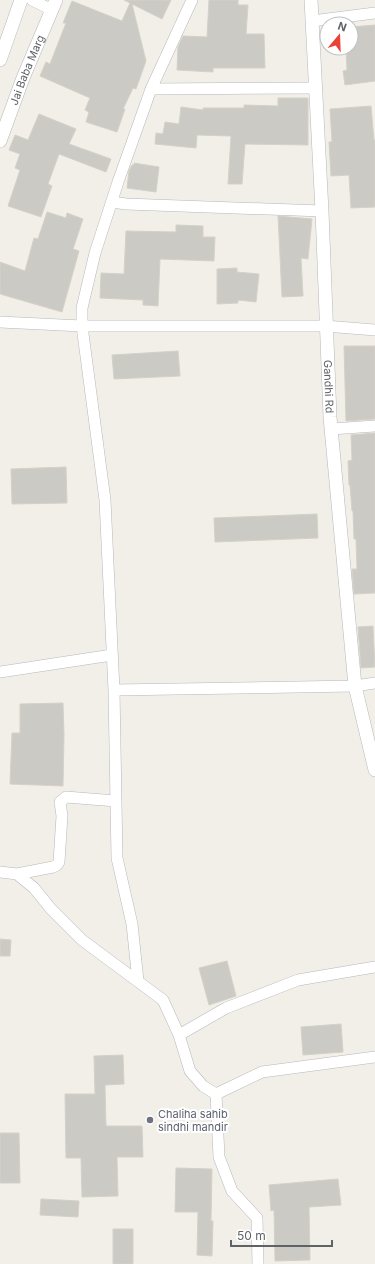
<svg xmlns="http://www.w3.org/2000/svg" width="375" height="1264" font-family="Inter,sans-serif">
  <rect width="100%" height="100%" fill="#f1efe8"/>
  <path fill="#cccac5" stroke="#d6d1c6" d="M124,0H171L162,19L132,4L146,61L136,89L133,88L123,109H125L117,132L86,122L89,112L85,110L90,98L40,76L46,62L50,64L66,23H63L72,1L122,21L130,3Z
    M209,0H238V5H248L246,34H264L265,68H213V72L177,70L178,47L183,36L207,37Z
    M375,25V81L345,85L343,71L347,70L346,48H351V27Z
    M278,98H308V145L245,144L242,184H228L231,136L197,135L196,148L155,144L156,133L163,134L165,122L179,124L181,107L203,110V108H244V105L278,106Z
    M371,106L374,140H375V207L351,208L349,175L331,176L329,142H332L330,109Z
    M39,114L76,129L69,144L111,159L106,172L59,154L48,184L52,186L41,217L8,206L20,170L15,168L20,154L9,150L15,135L28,140Z
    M134,163L159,167L156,192L127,188L129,171L132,165H134Z
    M47,212L66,218L67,213L83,219L73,249L79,251L62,312L0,294V262L25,271L34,238L38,239Z
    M278,216L312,219L308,259L301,258L303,296L282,297Z
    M176,225L203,226V237H215L214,261L160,259L158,306L143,305V300L100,298L101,273L124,274L126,231L176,232Z
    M237,268V272L259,274L256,302L238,300V303L217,304V269Z
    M344,346H375V419L346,421Z
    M178,351L180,376L114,379L112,355Z
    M375,433V593L354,594L352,569H357L356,539H354L353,511H352L350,485H349L348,461L352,460L351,435Z
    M66,467L67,503L12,504L11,469Z
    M317,514L318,538L215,542L214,518Z
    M373,626L375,667L361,668L358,627Z
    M63,703L64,735L63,786L10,784L12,733H20V704Z
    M0,939L11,940L10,956H0Z
    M227,961L236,996L209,1005L199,968Z
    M341,1024L343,1052L303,1055L301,1027Z
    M123,1055L124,1084L105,1085L106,1126H142L143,1157H117L118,1196L82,1197L81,1158H66L65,1094H95L94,1056Z
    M0,1133H19L20,1183H0Z
    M176,1168L212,1169L211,1221H213L212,1256L197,1255L198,1212H175Z
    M338,1179L341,1205L309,1207L310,1260L275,1261L274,1210L271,1211L269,1185Z
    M41,1199L79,1201L78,1217L40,1215Z
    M113,1229H133V1264H113Z"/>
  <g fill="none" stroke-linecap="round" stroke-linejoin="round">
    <g stroke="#b5b8bc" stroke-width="12">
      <path id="minor" d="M32,0L52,10
        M312,21L375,13
        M151,89L315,88
        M112,202L126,204L322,211
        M0,322L82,326H325L375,330
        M331,429L375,426
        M0,672L112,655
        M114,690L355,686L375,683
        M0,872L17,874L34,888L51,909L82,940L163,1000L179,1035L190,1071L203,1086L216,1094
        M17,874L53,867L57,865L59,862L62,816L60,802L66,797L116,801
        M138,981L132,924L117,858L114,690L105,500L82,326V308L95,253L118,182L151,89L192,0
        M179,1035L226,1008L298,980L375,967
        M216,1094L219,1157L232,1191L257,1218L258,1264
        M216,1094L262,1072L375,1057"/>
    </g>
    <g stroke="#b5b8bc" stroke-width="14">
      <g id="tertiary">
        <path id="s1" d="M311,0L322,211L330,417L355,686L375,770"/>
        <path d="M0,60L21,0"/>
        <path id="s2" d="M0,141L23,78L56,0"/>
      </g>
    </g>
    <use href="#minor" stroke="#fff" stroke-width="11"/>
    <use href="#tertiary" stroke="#fff" stroke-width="13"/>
  </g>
  <circle fill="#6b7280" stroke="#fff" stroke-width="1.5" cx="150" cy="1120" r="4"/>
  <g text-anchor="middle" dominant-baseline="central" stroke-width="4" stroke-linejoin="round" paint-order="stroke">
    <g font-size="11" fill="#5f6368" stroke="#fff">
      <text stroke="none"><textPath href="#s2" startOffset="76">Jai Baba Marg</textPath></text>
      <text stroke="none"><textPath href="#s1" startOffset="387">Gandhi Rd</textPath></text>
    </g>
    <g font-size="11" fill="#5b616d" stroke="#fff" text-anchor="start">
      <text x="158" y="1114">Chaliha sahib<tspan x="158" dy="13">sindhi mandir</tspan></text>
    </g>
  </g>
  <g transform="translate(339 36) rotate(19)"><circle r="19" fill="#ffffff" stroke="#bfc1c3"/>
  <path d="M0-3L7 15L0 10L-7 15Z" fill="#ea4335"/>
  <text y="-6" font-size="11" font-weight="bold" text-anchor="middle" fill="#5f6368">N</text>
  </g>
  <path d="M231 1240v6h101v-6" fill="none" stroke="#5f6368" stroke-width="2"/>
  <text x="237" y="1240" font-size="12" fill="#5f6368" stroke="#ffffff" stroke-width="3" paint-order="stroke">50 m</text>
</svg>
